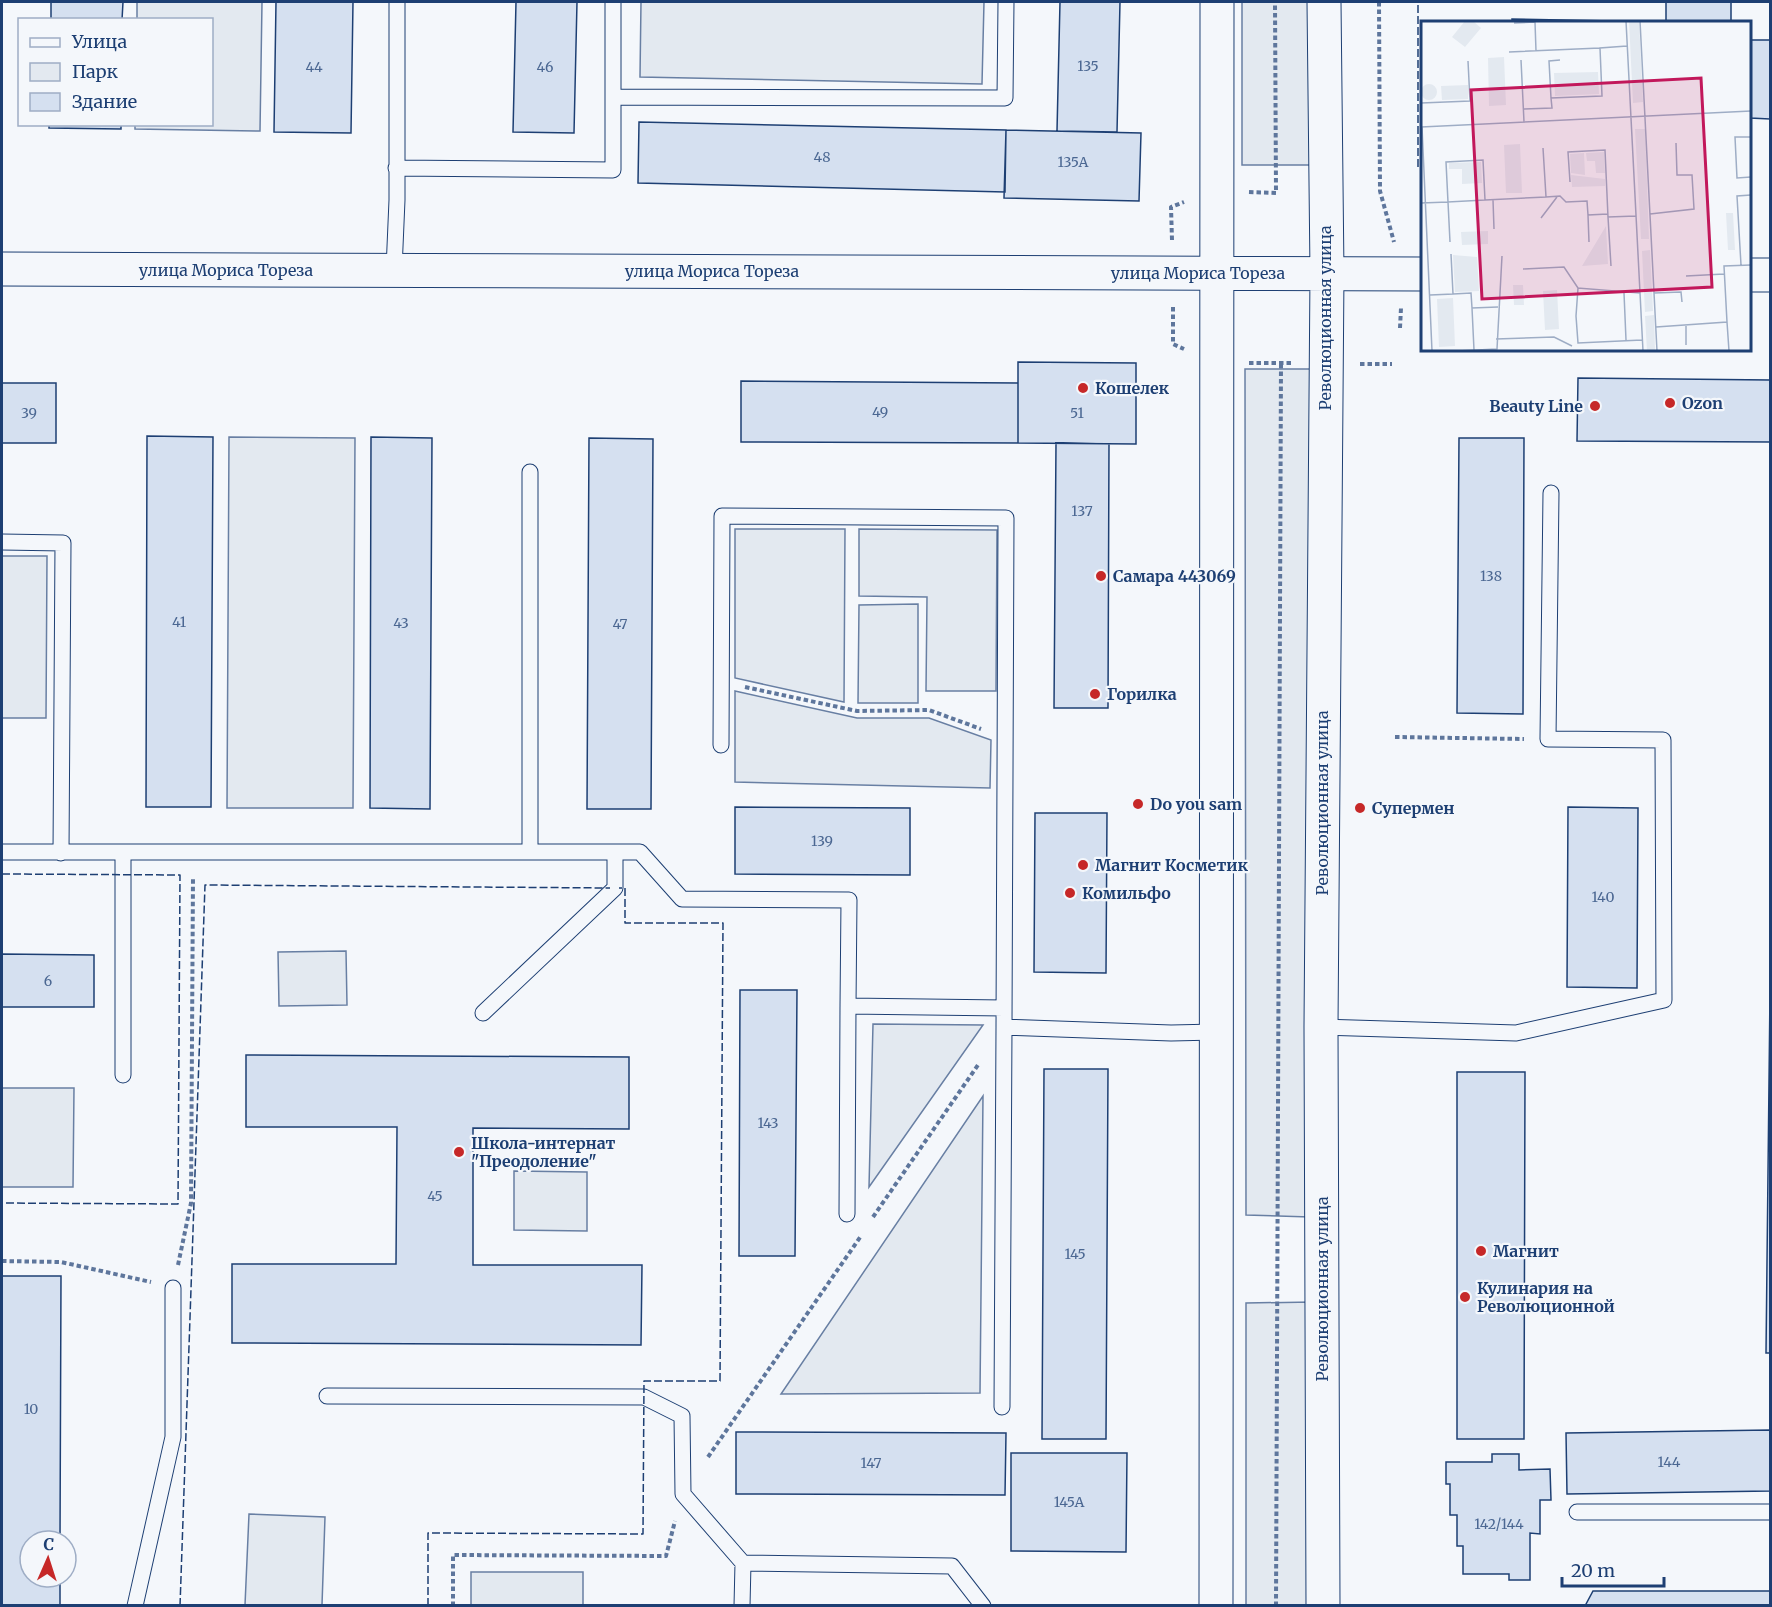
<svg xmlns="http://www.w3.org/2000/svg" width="1772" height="1607" font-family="Merriweather,serif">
  <rect width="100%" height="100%" fill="#f4f7fb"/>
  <path fill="#e3e9f0" stroke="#687fa3" stroke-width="1.5" d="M137,2H262L260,131L135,129V125L212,124V20L137,19Z
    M641,2H984L982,84L640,77Z
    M1242,2H1315L1316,165H1242Z
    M1245,369H1318L1310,1217L1246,1215Z
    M229,437L355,438L353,808H227Z
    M735,529H845L844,702L735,678Z
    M859,529L997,530L996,691H926L927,597L859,596Z
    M2,556H47L46,718H2Z
    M918,604V703H858L859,605Z
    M735,691L857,718H929L991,740L990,788L735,782Z
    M346,951L347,1005L279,1006L278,952Z
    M873,1024L983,1025L869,1187Z
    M2,1088H74L73,1187H2Z
    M983,1096L980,1393L781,1394Z
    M514,1171L587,1172V1231L514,1230Z
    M1313,1302L1312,1605L1246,1606V1303Z
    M249,1514L325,1517L322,1605H245Z
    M471,1572H583V1605H471Z"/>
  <path fill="#d5e0f0" stroke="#1d3f73" stroke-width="1.5" d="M51,2H123L122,20H51Z
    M276,2H353L351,133L274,132Z
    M516,2H577L574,133L513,132Z
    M1060,2H1120L1117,132L1057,131Z
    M1666,2H1731V22H1512V19L1666,22Z
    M1750,40H1770V119L1750,118Z
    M639,122L1006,130L1005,192L638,183Z
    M49,124H121V129L49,128Z
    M1006,130L1141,133L1139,201L1004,198Z
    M1018,362L1136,363V444L1018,443Z
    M1578,378L1770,380V442L1577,441Z
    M741,381L1018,383V443L741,442Z
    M2,383H56V443H2Z
    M147,436L213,437L211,807H146Z
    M371,437L432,438L430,809L370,808Z
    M589,438L653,439L651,809H587Z
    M1459,438H1524L1523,714L1457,713Z
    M1056,443L1109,444L1108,708H1054Z
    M735,807L910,808V875L735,874Z
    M1568,807L1638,808L1637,988L1567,987Z
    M1035,813H1107L1106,973L1034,972Z
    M2,954L94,955V1007H2Z
    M740,990H797L795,1256H739Z
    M1770,992V1353H1766Z
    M246,1055L629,1057V1129L473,1128V1265H642L641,1345L232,1343V1264H396L397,1127H246Z
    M1044,1069H1108L1106,1439H1042Z
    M1457,1072H1525L1524,1439H1457Z
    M2,1276H61L60,1541H30V1577H60V1606H2Z
    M1770,1430V1491L1567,1494L1566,1433Z
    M736,1432L1006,1433L1005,1495L736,1494Z
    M1011,1453H1127L1126,1552L1011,1551Z
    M1492,1454H1519V1470L1550,1469L1551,1500H1540V1534L1530,1533V1580H1509V1574H1463V1546H1457V1515H1450V1484H1446V1462H1492Z
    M1593,1591H1770V1606H1585Z"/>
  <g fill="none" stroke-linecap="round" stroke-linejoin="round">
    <g stroke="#1d3f73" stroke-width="17">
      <path id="service" d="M613,2V97
        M396,168L613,170V97L1005,98L1006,2
        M394,270L397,200V2
        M2,542L63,543L61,853
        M721,745L722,516L1006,518L1004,1027L1171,1033L1216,1032
        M2,852H530V472
        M530,852H640L682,899L849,900L848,1006
        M483,1013L615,888V852
        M1321,1027L1516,1033L1664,1000L1663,740L1548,739L1551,493
        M123,1075V852
        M847,1214L848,1006L1004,1008
        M327,1396L644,1397L682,1416L683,1494L743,1563
        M1002,1407L1004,1027
        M1577,1512H1770
        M135,1606L173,1437V1288
        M742,1606L743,1563L952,1566L983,1606"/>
    </g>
    <g stroke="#1d3f73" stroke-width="35">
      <path id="secondary" d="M2,269L1422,274
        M1750,275H1770
        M1216,1606L1217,2
        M1323,1606L1321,1027L1327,273L1324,2"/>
    </g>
    <path stroke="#5e769c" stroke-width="4" stroke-dasharray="4.5 3" stroke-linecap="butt" d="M1379,2L1380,191L1394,242
      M1249,192L1276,193L1275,2
      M1172,240L1171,207L1184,202
      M1173,307V344L1184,349
      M1400,328L1401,308
      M1249,363H1293
      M1360,364H1392
      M745,687L857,711L929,710L981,729
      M1395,737L1524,739
      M873,1217L978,1065
      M2,1261L61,1262L151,1282
      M178,1265L191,1203L193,877
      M708,1457L861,1236
      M453,1606V1555L666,1556L675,1521
      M1276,1606L1281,363"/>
    <use href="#service" stroke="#f4f7fb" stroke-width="15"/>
    <use href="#secondary" stroke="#f4f7fb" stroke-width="33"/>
    <path stroke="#1d3f73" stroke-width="1.5" stroke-dasharray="8 3" stroke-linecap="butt" d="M1418,167V2
      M2,874L180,875L178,1204L2,1203
      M180,1606L205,885L610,888
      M428,1606V1533L643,1534L644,1381H720L723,923H625V888H619"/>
  </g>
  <g fill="#c62828" stroke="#f4f7fb" stroke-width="2">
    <circle cx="1083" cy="388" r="6"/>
    <circle cx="1670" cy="403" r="6"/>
    <circle cx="1595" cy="406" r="6"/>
    <circle cx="1101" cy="576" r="6"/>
    <circle cx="1095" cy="694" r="6"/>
    <circle cx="1138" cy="804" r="6"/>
    <circle cx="1360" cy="808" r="6"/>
    <circle cx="1083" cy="865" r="6"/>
    <circle cx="1070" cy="893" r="6"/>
    <circle cx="459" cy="1152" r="6"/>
    <circle cx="1481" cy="1251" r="6"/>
    <circle cx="1465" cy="1297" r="6"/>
  </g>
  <g text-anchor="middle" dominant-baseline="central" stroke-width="4.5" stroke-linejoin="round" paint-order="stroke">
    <g font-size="14" fill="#4b6792">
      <text x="1088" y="66">135</text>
      <text x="314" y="67">44</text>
      <text x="545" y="67">46</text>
      <text x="822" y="157">48</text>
      <text x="1073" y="162">135А</text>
      <text x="880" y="412">49</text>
      <text x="29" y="413">39</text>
      <text x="1077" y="413">51</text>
      <text x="1082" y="511">137</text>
      <text x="1491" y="576">138</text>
      <text x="179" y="622">41</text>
      <text x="401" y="623">43</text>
      <text x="620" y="624">47</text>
      <text x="822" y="841">139</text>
      <text x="1603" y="897">140</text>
      <text x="48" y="981">6</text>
      <text x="768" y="1123">143</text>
      <text x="435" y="1196">45</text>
      <text x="1075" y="1254">145</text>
      <text x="31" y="1409">10</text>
      <text x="1669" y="1462">144</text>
      <text x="871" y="1463">147</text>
      <text x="1069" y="1502">145А</text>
      <text x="1499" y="1524">142/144</text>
    </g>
    <g font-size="16" fill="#1d3f73" stroke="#f4f7fb">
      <text x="226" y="270">улица Мориса Тореза</text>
      <text x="712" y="271">улица Мориса Тореза</text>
      <text x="1198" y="273">улица Мориса Тореза</text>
      <text transform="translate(1325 318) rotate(-90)">Революционная улица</text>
      <text transform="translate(1322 803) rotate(-90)">Революционная улица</text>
      <text transform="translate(1322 1289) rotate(-90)">Революционная улица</text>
    </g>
    <g font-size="16" font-weight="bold" fill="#1d3f73" stroke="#f4f7fb" text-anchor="start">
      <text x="1095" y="388">Кошелек</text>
      <text x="1682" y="403">Ozon</text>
      <text x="1583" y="406" text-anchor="end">Beauty Line</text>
      <text x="1113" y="576">Самара 443069</text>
      <text x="1107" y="694">Горилка</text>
      <text x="1150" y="804">Do you sam</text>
      <text x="1372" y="808">Супермен</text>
      <text x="1095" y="865">Магнит Косметик</text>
      <text x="1082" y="893">Комильфо</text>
      <text x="471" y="1143">Школа-интернат<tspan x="471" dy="18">"Преодоление"</tspan></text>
      <text x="1493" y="1251">Магнит</text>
      <text x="1477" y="1288">Кулинария на<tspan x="1477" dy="18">Революционной</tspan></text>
    </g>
  </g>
  <g transform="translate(1421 21)">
    <rect width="330" height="330" fill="#f4f7fb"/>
    <path d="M44,0H52L60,7L44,26L31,16ZM208,0H218L222,81L212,82ZM83,36L85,84L68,85L67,37ZM177,51L178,73L134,75L133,52ZM0 71a8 8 0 1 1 16 0a8 8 0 1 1-16 0ZM47,64V78L21,79L20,65ZM214,108H224L228,218H220ZM99,123L101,172H85L83,124ZM183,131L184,152H175L174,140H166L165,132ZM163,132L164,154L150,152L149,133ZM60,141L61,162L41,163V148H28V142ZM150,154L184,158V165L151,166ZM305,192H312L314,229H307ZM185,205L187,243L161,245ZM67,210V223L41,224L40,211ZM229,229L232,290L224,291L221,230ZM32,234L56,236L58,270L34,271ZM92,264H102L103,284H93ZM136,269L138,308L124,309L122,270ZM32,277L34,325L18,326L16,278ZM233,294L234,330H226L224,295Z" fill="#e3e9f0"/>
    <path fill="none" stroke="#9eadc5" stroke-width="1.5" d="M205,0L222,330M219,0L236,330M93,2L114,1L115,30M88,31L179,27M100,39L103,101M130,77L128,40L139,39M0,82L49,80L47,40M102,88L131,87L130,77L181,75L179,27L206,25M0,106L330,90M1,106L11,330M330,116H314L316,157L330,156M149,161L147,131L184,129L187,196L215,195M125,176L139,175L145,181L166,180L167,194M64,179L62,139L25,141L27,181L64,179L125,176L122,127M72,179L73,208M0,182L27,181L29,221M229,193L273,188L271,154H256L255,122M187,196L190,245M120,197L136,176M168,221L167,194L187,193M320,244L316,175L330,174M102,248L143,246L157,267M265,255L303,253M203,272L205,319M219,272L157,267L155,295L157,322L221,319M233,272L260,271L261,281M32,273L50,272L51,287L77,286M9,274L32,273L30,233M51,287L53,329M306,301L308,330M265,304V324M235,306L306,301L303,245L330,244M75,318L133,316L151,325M36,330L76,328L81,235"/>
    <path fill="#c2185b" fill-opacity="0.15" stroke="#c2185b" stroke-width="3" d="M280,57L291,266L61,278L50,69Z"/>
    <rect width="330" height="330" fill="none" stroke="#1d3f73" stroke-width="3"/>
  </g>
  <rect width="1772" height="1607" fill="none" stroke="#1d3f73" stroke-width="6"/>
  <rect x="18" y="18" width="195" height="108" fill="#f4f7fb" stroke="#9eadc5" stroke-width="1.5"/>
  <rect x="30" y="38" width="30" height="9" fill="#f4f7fb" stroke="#9eadc5" stroke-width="1.5"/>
  <text x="72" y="48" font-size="18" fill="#1d3f73">Улица</text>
  <rect x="30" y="63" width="30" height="18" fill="#e3e9f0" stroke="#9eadc5" stroke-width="1.5"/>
  <text x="72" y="78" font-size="18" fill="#1d3f73">Парк</text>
  <rect x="30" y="93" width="30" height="18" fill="#d5e0f0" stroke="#9eadc5" stroke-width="1.5"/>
  <text x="72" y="108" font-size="18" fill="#1d3f73">Здание</text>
  <g transform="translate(48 1559) rotate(3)"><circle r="28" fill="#f4f7fb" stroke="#9eadc5" stroke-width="1.5"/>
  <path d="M0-4.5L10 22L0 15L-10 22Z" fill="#c62828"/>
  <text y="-9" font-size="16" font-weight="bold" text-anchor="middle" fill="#1d3f73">С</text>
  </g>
  <path d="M1562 1577v9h102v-9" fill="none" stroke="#1d3f73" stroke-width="3"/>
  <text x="1571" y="1577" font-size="18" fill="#1d3f73" stroke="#f4f7fb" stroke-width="4.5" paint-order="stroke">20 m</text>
</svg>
